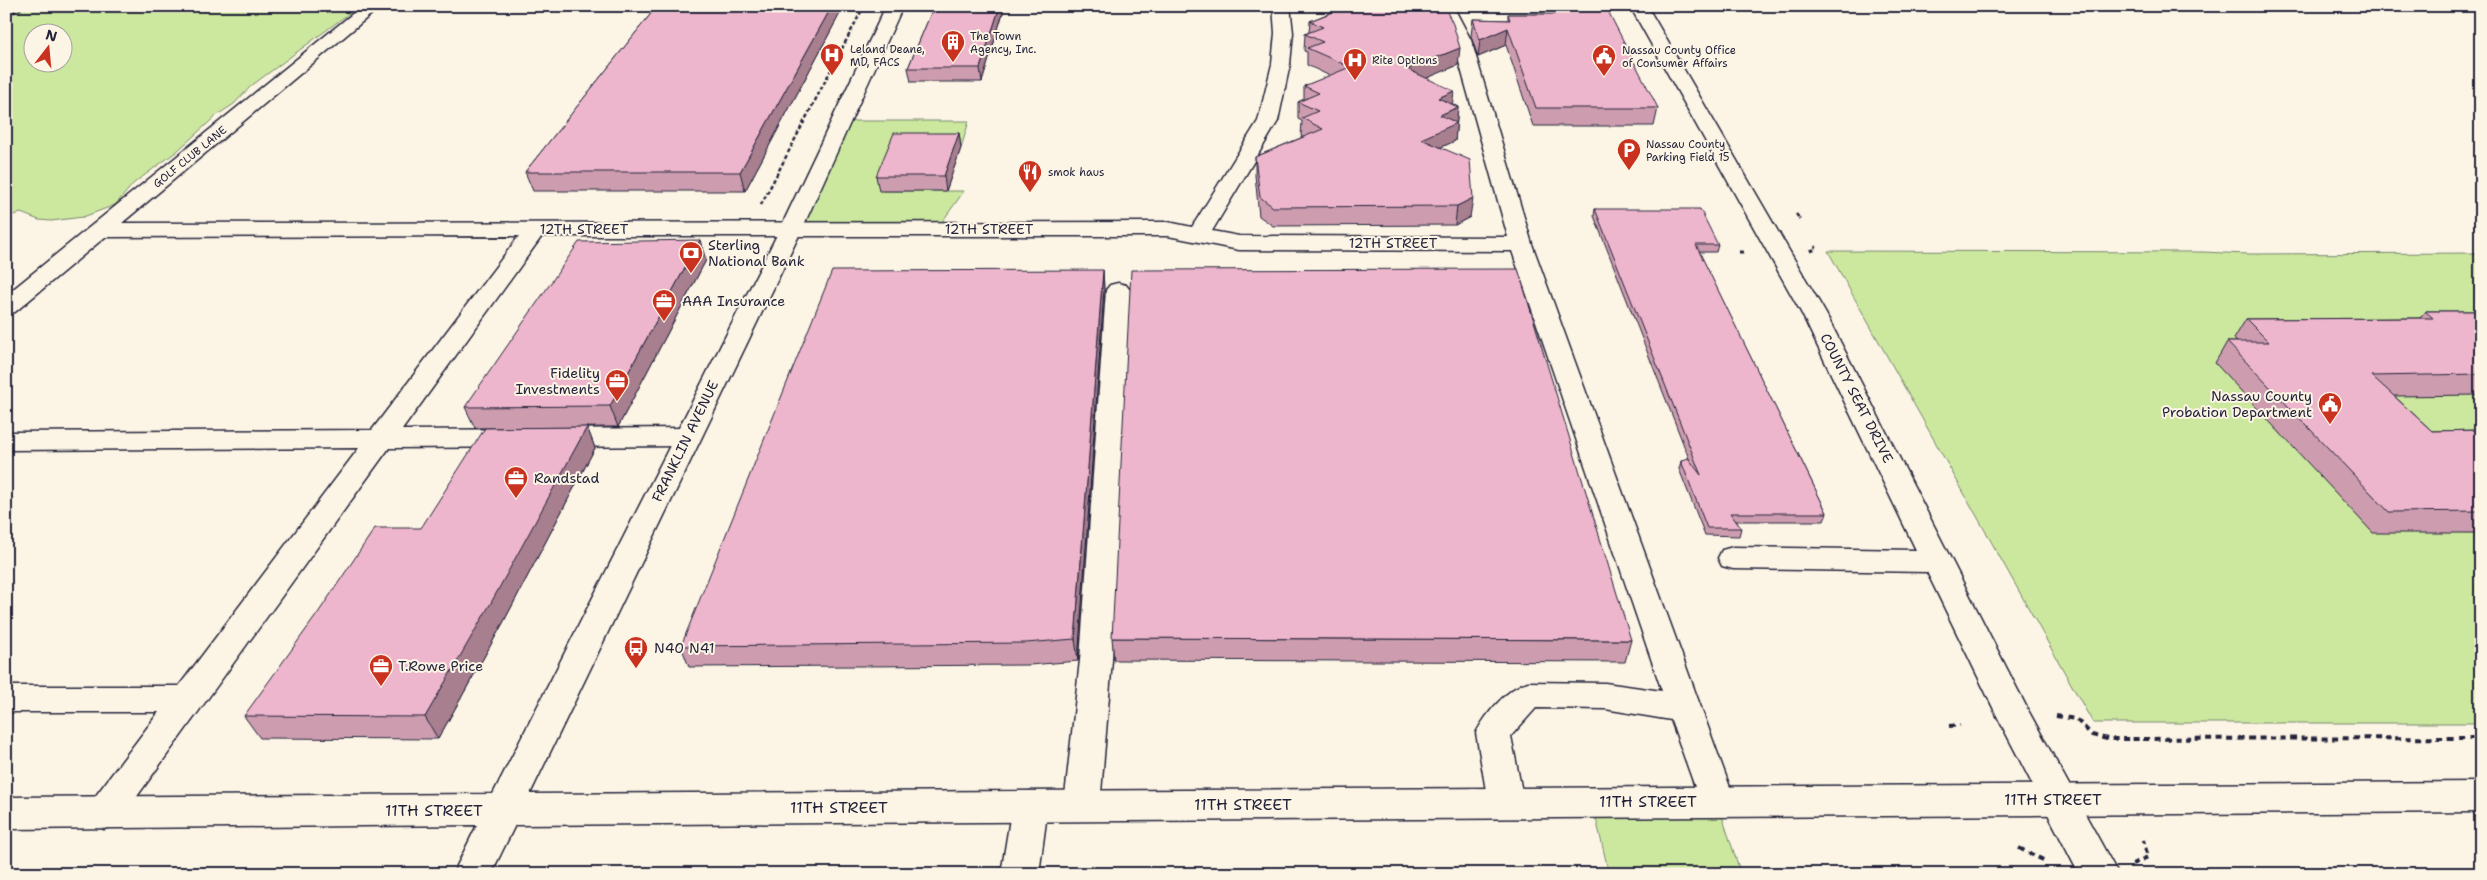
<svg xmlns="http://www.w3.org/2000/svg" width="2487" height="880" font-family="'Shantell Sans',sans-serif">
  <rect width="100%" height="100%" fill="#fcf5e5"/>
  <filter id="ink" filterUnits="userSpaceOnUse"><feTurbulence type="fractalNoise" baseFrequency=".02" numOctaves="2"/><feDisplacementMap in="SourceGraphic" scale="10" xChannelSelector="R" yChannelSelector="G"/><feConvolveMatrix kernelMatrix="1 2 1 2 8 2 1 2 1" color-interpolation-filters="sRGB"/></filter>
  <g filter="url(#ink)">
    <path fill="#cce89f" stroke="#77856d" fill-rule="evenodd" d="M6,6H359L251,86L234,104L217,115L176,152L134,183L115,205L83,217L51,221L39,220L21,213L6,217ZM62,32V62H32V32Z
      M841,121H969L961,148L883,191H964L937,229H791Z
      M1828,251L2203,252L2247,254L2481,253V723H2093Z
      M1592,801H1717L1741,874H1609Z"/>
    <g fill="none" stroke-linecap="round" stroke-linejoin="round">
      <g stroke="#22223b" stroke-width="3">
        <path id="minor" d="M362,6H381L122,223L1168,222L1192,227L1258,121L1272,64L1275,33L1273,6H1290L1293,33L1290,64L1278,121L1212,231L1239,236L1508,237L1453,40L1436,6H1453L1471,40L1532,244L1735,801L1730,812L1717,816L1704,812L1671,720L1605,709L1536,708L1511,736L1524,802L1519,813L1506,817L1493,813L1488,802L1476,733C1486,714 1507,688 1528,682L1605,683L1662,691L1512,251L1239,250L1168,236H542L402,430L687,428L697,431L701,437L697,443L687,446L389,448L117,824L104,829L91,824L86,813L91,802L159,712H6V686H179L359,448L6,450V432L372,430L519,236L105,237L15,312L6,314V295Z
          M1630,6H1647L1826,314L2029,712L2118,874H2079L1999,720L1927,572L1733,569L1722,566L1718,558L1722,550L1733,547L1916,550L1802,314Z
          M1118,283L1126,285L1130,290L1112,660L1100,805L1095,816L1082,820L1069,816L1064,805L1080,660L1106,290L1110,285Z
          M1030,791L1043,795L1048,806L1039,874H1001L1012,806L1017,795Z"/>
      </g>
      <g stroke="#22223b" stroke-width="3">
        <path id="major" d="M886,6H903L802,229L530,794L2481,782V812L515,825L491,874H453L477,825L6,829V797L493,794L780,229Z"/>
      </g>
      <path stroke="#22223b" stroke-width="2.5" stroke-dasharray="4 2.5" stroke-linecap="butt" d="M6,15L28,6
        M761,205L864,6
        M1796,214L1800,219"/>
      <path stroke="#22223b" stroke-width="3" stroke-dasharray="4.5 4" stroke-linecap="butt" d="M1799,218L1800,219
        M1810,251L1817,249L1815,246
        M1739,252H1746"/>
      <path stroke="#22223b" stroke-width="4" stroke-dasharray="6 4.5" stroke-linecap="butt" d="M2056,716L2076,719L2092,735L2107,739L2481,738
        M1949,726L1960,725
        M2019,848L2045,861
        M2132,864L2148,857L2143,840"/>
      <use href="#minor" fill="#fcf5e5" fill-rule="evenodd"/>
      <use href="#major" fill="#fcf5e5" fill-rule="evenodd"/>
    </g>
    <path fill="#cd9daf" stroke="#22223b" d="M657,6H844L745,191H533L525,172Z
      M934,6H1005L982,82H911L908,68Z
      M1318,6H1444L1458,65L1426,78L1452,104L1458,107L1455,141L1441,147L1470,217L1455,225L1273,226L1259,216L1255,175V157L1303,137L1301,136L1302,121L1298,119V102L1304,99V86L1330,76L1307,65V52L1304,51L1305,34L1309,32L1310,21L1334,11Z
      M1554,11L1658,108L1654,126H1533L1506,45L1478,57L1471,36L1473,19L1508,20V14H1553Z
      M959,133L961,148L946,191H879L876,176Z
      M1595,209L1718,245L1716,252H1699L1827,513L1824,521H1736L1741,528L1739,536L1705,535L1679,469L1681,461H1690L1594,216Z
      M706,260L618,427L475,428L465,407Z
      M1103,270L1104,290L1078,661L1029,665L689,667L681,646Z
      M2425,311H2481V399L2477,395L2394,396L2432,431L2481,430V533H2373L2215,363L2227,342H2237L2234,339L2246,319L2420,318Z
      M587,427L595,448L503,623L438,739L260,738L244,716Z
      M1112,638L1631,640L1625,662L1114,660Z"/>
    <path fill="#a77f8f" stroke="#22223b" d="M832,6H844L745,191L740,172Z
      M1000,6H1005L982,82L980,68Z
      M1508,28L1506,45L1478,57L1480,40Z
      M1460,48L1458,65L1406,87L1407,69Z
      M1454,91L1452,108L1438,98Z
      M1458,107L1455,141L1419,157L1421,139L1440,115Z
      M959,133L961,148L946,191L944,176Z
      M1473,198L1470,217L1455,225L1457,206Z
      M700,240L706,260L618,427L610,406Z
      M1103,270L1104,290L1078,661L1075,639Z
      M587,427L595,448L503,623L438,739L425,717Z"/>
    <path fill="#eeb6cc" stroke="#22223b" d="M657,6H832L740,172H525Z
      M934,6H1000L980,68H908Z
      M1348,6H1444L1453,24L1460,48L1407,69L1454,91L1438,98L1458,107L1440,115L1457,123L1421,139L1470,160L1473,198L1457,206L1273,207L1260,197L1255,157L1323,129L1302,118L1318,111L1298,102L1319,93L1304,86L1350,67L1307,48L1323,42L1305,34L1323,27L1310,21Z
      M1554,11H1608L1658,108H1536L1508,28L1480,40L1473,19L1510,20L1508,14H1555Z
      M894,133H959L944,176H876Z
      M1595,209H1700L1718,245H1696L1827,513H1730L1741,528H1707L1681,461L1688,458L1701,475Z
      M700,240L610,406L465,407L579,242Z
      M1518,269L1631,640L1112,638L1131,270Z
      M1103,270L1075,639L1026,643L681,646L832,271Z
      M2425,311H2481V374L2372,376L2432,431L2481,430V511L2389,512L2227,342H2269L2246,319L2433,318Z
      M587,427L492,601L425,717L244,716L318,613L375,528H421L485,428Z"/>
  </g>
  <defs>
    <g id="building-pin" transform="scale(1.25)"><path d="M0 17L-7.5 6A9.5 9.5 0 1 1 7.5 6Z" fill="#c8321e" stroke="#fcf5e5"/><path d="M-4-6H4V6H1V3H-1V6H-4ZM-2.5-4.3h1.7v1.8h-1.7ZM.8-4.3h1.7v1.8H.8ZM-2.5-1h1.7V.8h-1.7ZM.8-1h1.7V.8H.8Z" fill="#fff"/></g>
    <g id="hospital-pin" transform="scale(1.25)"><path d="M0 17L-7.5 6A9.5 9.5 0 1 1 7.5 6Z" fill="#c8321e" stroke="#fcf5e5"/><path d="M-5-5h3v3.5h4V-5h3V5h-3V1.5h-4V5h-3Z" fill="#fff"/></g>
    <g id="civic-pin" transform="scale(1.25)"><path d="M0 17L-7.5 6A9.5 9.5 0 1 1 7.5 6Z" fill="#c8321e" stroke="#fcf5e5"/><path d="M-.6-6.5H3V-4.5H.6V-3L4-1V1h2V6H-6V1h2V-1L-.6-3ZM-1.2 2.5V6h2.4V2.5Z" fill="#fff"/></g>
    <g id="parking-pin" transform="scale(1.25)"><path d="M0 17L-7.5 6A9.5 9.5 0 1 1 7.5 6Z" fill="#c8321e" stroke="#fcf5e5"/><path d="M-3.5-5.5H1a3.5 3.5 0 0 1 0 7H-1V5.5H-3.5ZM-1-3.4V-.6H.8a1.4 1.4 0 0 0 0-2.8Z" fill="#fff"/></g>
    <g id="restaurant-pin" transform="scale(1.25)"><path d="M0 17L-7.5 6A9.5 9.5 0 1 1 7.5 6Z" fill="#c8321e" stroke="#fcf5e5"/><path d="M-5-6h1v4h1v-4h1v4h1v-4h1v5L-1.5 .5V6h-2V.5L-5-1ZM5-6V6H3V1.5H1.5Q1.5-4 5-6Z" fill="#fff"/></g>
    <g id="bank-pin" transform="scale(1.25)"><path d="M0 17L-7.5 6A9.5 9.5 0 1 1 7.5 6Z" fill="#c8321e" stroke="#fcf5e5"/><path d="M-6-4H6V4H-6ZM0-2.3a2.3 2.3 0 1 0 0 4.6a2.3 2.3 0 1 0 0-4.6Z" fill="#fff"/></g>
    <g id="office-pin" transform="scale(1.25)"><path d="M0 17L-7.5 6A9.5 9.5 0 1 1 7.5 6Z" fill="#c8321e" stroke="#fcf5e5"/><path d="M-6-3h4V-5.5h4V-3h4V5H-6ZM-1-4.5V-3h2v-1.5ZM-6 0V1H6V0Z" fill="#fff"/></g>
    <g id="bus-pin" transform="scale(1.25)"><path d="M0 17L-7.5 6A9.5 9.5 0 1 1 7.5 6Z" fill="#c8321e" stroke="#fcf5e5"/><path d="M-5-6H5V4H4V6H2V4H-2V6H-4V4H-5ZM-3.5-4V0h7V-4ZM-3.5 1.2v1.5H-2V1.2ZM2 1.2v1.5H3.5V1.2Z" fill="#fff"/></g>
  </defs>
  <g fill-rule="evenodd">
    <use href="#building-pin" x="953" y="42"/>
    <use href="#hospital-pin" x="832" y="55"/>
    <use href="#civic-pin" x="1604" y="56"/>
    <use href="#hospital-pin" x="1355" y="60"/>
    <use href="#parking-pin" x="1629" y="150"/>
    <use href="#restaurant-pin" x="1030" y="172"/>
    <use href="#bank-pin" x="691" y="253"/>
    <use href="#office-pin" x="664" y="301"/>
    <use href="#office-pin" x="617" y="381"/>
    <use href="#civic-pin" x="2330" y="404"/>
    <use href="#office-pin" x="516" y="478"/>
    <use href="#bus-pin" x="636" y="648"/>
    <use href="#office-pin" x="381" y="666"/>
  </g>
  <g text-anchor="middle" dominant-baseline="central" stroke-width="4" stroke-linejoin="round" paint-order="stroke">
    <g font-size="11" fill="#22223b" stroke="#fcf5e5" text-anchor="start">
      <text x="970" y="36">The Town<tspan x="970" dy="13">Agency, Inc.</tspan></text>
      <text x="850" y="49">Leland Deane,<tspan x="850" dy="13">MD, FACS</tspan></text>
      <text x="1622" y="50">Nassau County Office<tspan x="1622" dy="13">of Consumer Affairs</tspan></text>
      <text x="1372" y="60">Rite Options</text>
      <text x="1646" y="144">Nassau County<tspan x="1646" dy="13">Parking Field 15</tspan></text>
      <text x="1048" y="172">smok haus</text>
    </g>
    <g font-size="11" fill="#22223b" stroke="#fcf5e5">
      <text transform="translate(190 157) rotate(-39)">GOLF CLUB LANE</text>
    </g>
    <g font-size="14" fill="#22223b" stroke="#fcf5e5">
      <text x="584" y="229">12TH STREET</text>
      <text x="989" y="229">12TH STREET</text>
      <text x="1393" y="243">12TH STREET</text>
      <text transform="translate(1857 398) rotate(63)">COUNTY SEAT DRIVE</text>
      <text transform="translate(685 441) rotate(-64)">FRANKLIN AVENUE</text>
    </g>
    <g font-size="14" fill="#22223b" stroke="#fcf5e5" text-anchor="start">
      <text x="708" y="245">Sterling<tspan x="708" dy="16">National Bank</tspan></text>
      <text x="682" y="301">AAA Insurance</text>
      <text x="600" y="373" text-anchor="end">Fidelity<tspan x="600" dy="16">Investments</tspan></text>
      <text x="2312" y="396" text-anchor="end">Nassau County<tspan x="2312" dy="16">Probation Department</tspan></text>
      <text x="534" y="478">Randstad</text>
      <text x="654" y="648">N40 N41</text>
      <text x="398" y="666">T.Rowe Price</text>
    </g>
    <g font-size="16" fill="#22223b" stroke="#fcf5e5">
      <text x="2053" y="799">11TH STREET</text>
      <text x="1648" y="801">11TH STREET</text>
      <text x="1243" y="804">11TH STREET</text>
      <text x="839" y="807">11TH STREET</text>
      <text x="434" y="810">11TH STREET</text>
    </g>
  </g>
  <rect width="2487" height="880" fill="none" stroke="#fcf5e5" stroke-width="25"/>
  <rect x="12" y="12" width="2462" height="855" fill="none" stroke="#22223b" stroke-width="2" filter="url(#ink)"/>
  <g transform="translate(48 48) rotate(16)"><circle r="24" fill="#fcf5e5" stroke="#a5a1a1"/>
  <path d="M0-4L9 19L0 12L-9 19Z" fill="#c8321e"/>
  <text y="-8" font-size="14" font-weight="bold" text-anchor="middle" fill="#22223b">N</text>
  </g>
</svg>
